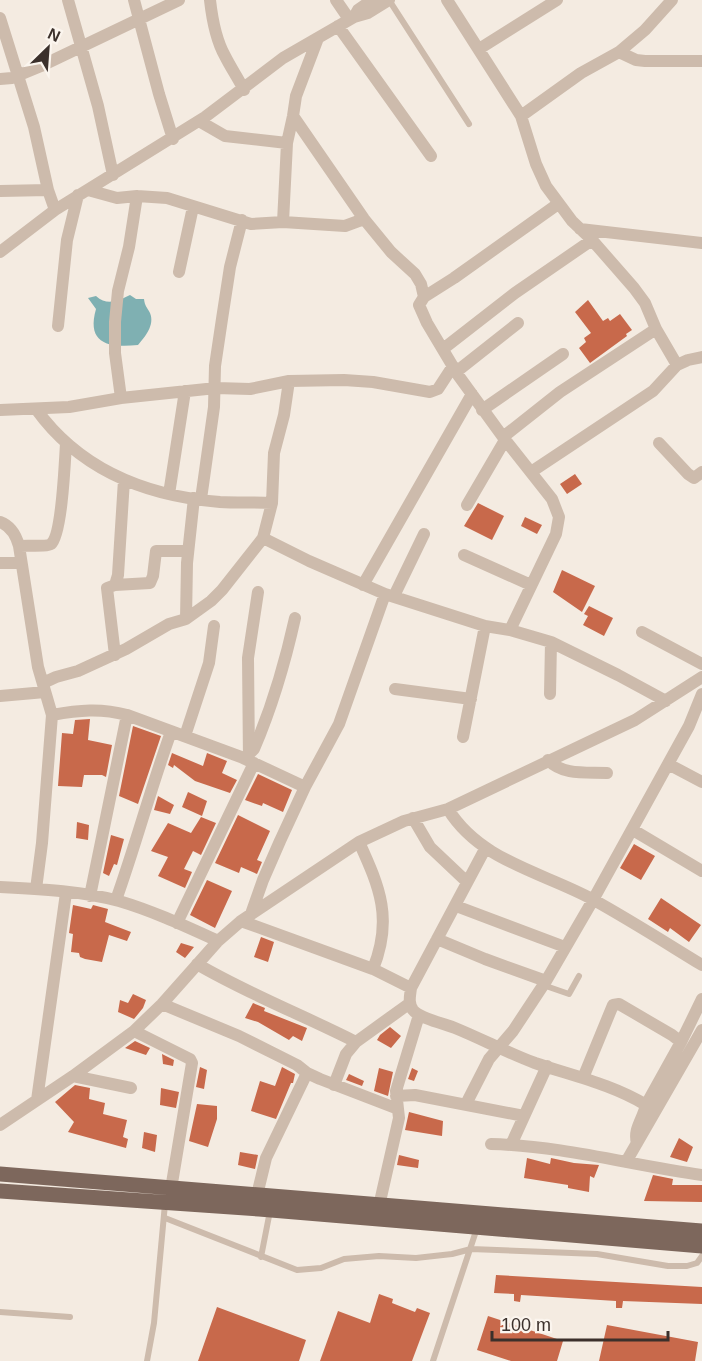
<svg xmlns="http://www.w3.org/2000/svg" width="702" height="1361" font-family="Helvetica,sans-serif">
  <rect width="100%" height="100%" fill="#f4ebe1"/>
  <path fill="#7fb0b2" d="M130,295L136,299H144C145,307 147,307 150,313C155,325 145,337 138,345C109,348 86,344 96,309L88,298L96,296C107,306 118,301 130,295Z"/>
  <path fill="#c8694b" d="M588,300L603,321L608,318L610,321L620,314L632,330L626,334L627,336L590,363L579,348L586,342L584,338L591,333L575,312Z
    M575,474L582,484L567,494L560,484Z
    M478,503L504,516L492,540L464,526Z
    M525,517L542,525L537,534L521,526Z
    M562,570L595,586L582,612L553,592Z
    M589,606L613,618L604,636L583,625L588,616L584,614Z
    M90,719L88,740L112,745L106,777L102,775H84L82,787L58,786L62,733L73,734L75,720Z
    M133,726L161,736L138,804L119,796Z
    M172,753L203,766L207,753L227,761L222,773L237,780L230,793L195,781L174,765L173,768L168,765Z
    M258,774L292,790L283,812L263,803L262,806L245,800Z
    M188,792L207,801L202,816L182,807Z
    M158,796L174,805L170,814L154,810Z
    M238,815L270,831L257,860L262,862L257,874L241,867L239,873L215,863Z
    M201,817L216,823L201,855L193,851L184,869L192,872L185,888L158,876L168,857L151,851L168,823L191,833Z
    M77,822L89,825L88,840L76,838Z
    M111,835L124,839L117,865L114,864L109,876L103,873Z
    M634,844L655,856L641,880L620,868Z
    M207,880L232,891L215,928L190,915Z
    M661,898L701,925L689,942L670,928L668,932L648,919Z
    M73,905L91,909L93,905L108,909L105,922L131,932L127,941L109,935L102,962L85,959L80,957L79,953L71,952L73,934L69,933Z
    M261,937L274,942L268,962L254,957Z
    M181,943L194,947L185,958L176,952Z
    M133,994L146,1000L143,1008L134,1019L118,1012L120,1000L128,1003Z
    M253,1003L265,1008L264,1011L307,1028L302,1041L293,1036L289,1040L258,1022L245,1018Z
    M390,1027L401,1036L391,1048L377,1040L380,1035Z
    M135,1041L150,1048L146,1055L125,1048Z
    M162,1054L174,1060L173,1066L163,1064Z
    M200,1067L207,1070L204,1089L196,1087Z
    M282,1067L295,1074L293,1083H291L276,1119L251,1111L260,1081L275,1086Z
    M379,1068L393,1072L388,1096L374,1091Z
    M412,1068L418,1071L414,1081L408,1079Z
    M349,1074L364,1081L362,1086L346,1080Z
    M75,1085L90,1088L89,1099L105,1103L103,1114L127,1120L123,1137L128,1139L126,1148L68,1132L74,1122L55,1102Z
    M161,1088L179,1092L176,1108L160,1105Z
    M197,1104L217,1106V1119L208,1147L189,1141Z
    M409,1112L443,1121L442,1136L405,1130Z
    M144,1132L157,1135L155,1152L142,1148Z
    M679,1138L693,1147L687,1162L670,1157Z
    M240,1152L258,1155L255,1169L238,1165Z
    M399,1155L419,1160L418,1168L397,1165Z
    M527,1158L550,1164L551,1158L574,1163L599,1165L594,1178L590,1176L589,1192L568,1188V1185L524,1178Z
    M653,1175L673,1179L672,1185H702V1202L644,1201Z
    M496,1275L702,1287V1304L623,1301L622,1308H616V1301L521,1295L520,1302L514,1301V1294L494,1293Z
    M379,1294L393,1299L392,1303L415,1312L417,1308L430,1313L412,1361H320L338,1311L370,1323Z
    M217,1307L306,1340L299,1361H198Z
    M488,1316L563,1341L557,1361H511L477,1350Z
    M607,1325L698,1342L695,1361H599Z"/>
  <g fill="none" stroke-linecap="round" stroke-linejoin="round">
    <path stroke="#cdbbac" stroke-width="6" d="M389,0L469,124
      M543,985L569,994L579,976
      M165,1218L297,1270L321,1268L344,1259L379,1256L416,1258L452,1254L471,1249L597,1254L668,1266H687L697,1263L702,1256
      M261,1257L270,1211
      M0,1312L70,1317
      M147,1361L154,1323L165,1204
      M433,1361L477,1228"/>
    <path stroke="#cdbbac" stroke-width="12" d="M68,0L98,106L113,175
      M134,0L159,94L173,139
      M210,0C212,18 216,40 225,56C231,68 238,78 244,90
      M336,0L349,19
      M447,0L521,116L536,164L546,186L572,221L592,240L634,288L645,303L656,329L677,365
      M354,17L358,10L372,0
      M0,18L34,127L48,190L55,210
      M338,26L431,156
      M479,49L557,0
      M619,52L636,60L645,61H702
      M0,79L12,78L41,66L179,0
      M293,116L364,219L391,252L415,274L421,284L424,297
      M521,116L581,73L619,52L645,30L672,0
      M199,121L225,136L287,143
      M88,190L117,198L137,196L167,198L251,224L283,222L345,226L364,219
      M0,191L48,190
      M283,222L287,143L293,116L296,96L318,38
      M580,229L702,243
      M0,252L55,210L205,117L283,58L354,17L368,13L389,0
      M179,272L193,207
      M58,326L67,240L78,195
      M443,349L515,293L592,240
      M456,372L518,323
      M121,398L115,353V322L118,291L129,247L137,196
      M36,409C80,470 146,496 220,502C237,503 254,502 272,503
      M0,410L69,407L121,398L216,388L250,389L289,381L344,380L373,382L430,392L438,389L453,366
      M482,410L563,354
      M503,437L560,392L656,329
      M659,443L688,474L694,478L702,472
      M531,472L653,391L677,365L688,360L702,357
      M169,494L185,391
      M201,499L214,407L215,366L222,319L230,267L242,220
      M467,505L505,440
      M0,522C11,526 16,535 19,546L38,667L52,715L42,843L36,889
      M263,538L309,561L385,594L485,626L510,630L551,642L618,675L666,701
      M19,546C26,545 47,547 51,544C62,535 65,459 66,443
      M464,555L531,585
      M0,563H21
      M115,585L150,583L153,576L156,551H188
      M363,585L472,394
      M394,596L424,534
      M186,619L187,563L194,498
      M510,630L556,534L559,517L552,499L503,437L458,375L427,323L419,305L424,297L454,278L558,204
      M642,632L702,664
      M115,655L107,588L115,585L118,575L124,480
      M43,683L56,677L78,671L126,649L169,624L186,619L211,601L222,590L263,538L272,503L274,453L284,415L289,381
      M395,689L471,699
      M550,694L551,642
      M0,696L45,692
      M52,715C79,710 101,708 127,715L241,757L305,787
      M185,736L209,663L214,626
      M463,737L485,626
      M249,754L254,749C272,707 285,663 295,618
      M548,760C564,776 586,772 607,773
      M249,761L248,658L258,592
      M668,764L702,782
      M448,809C480,861 542,872 592,899C630,920 666,943 702,965
      M413,818L430,847L467,882
      M633,830L702,871
      M359,842C380,888 393,919 373,969
      M485,849L411,988C410,996 408,1003 413,1010C419,1018 445,1024 455,1028C482,1039 508,1053 535,1063C573,1076 611,1084 646,1105C643,1119 633,1129 637,1143
      M0,887C38,889 83,891 119,901C153,911 185,926 218,941
      M90,896L127,715
      M116,900C136,844 151,787 171,732
      M456,906L565,947
      M251,914L263,880L280,841L305,787L339,724L385,594
      M241,921L373,969L411,988
      M177,923L254,763
      M437,939L485,959L546,981
      M197,964C248,994 303,1015 356,1042
      M162,1004L239,1036L297,1065L307,1073L320,1079L398,1109
      M134,1031L190,1059L192,1063L171,1189
      M681,1042L702,999
      M73,1076L131,1088
      M583,1078L613,1005L619,1004L672,1035L681,1042L646,1105
      M334,1085L346,1054L356,1042L410,1003
      M396,1096L415,1095L524,1116
      M37,1100L66,893
      M466,1104L489,1059L513,1031L546,981L593,900L689,726L702,694
      M0,1125L73,1076L134,1031L162,1004L218,941L241,921L359,842L404,821L448,809L635,720L702,677
      M491,1144C565,1146 630,1165 702,1175
      M511,1145L547,1066
      M626,1162L702,1030
      M257,1195L266,1158L307,1073
      M379,1206L399,1118L396,1091L419,1015"/>
    <path stroke="#7d675c" stroke-width="15" d="M0,1174L702,1231
      M0,1191L259,1209L702,1246"/>
  </g>
  <g transform="translate(48 48) rotate(25)" stroke="#fbf5ee" stroke-width="4.5" paint-order="stroke">
  <path d="M0-4.5L10 22L0 15L-10 22Z" fill="#3b302b"/>
  <text y="-9" font-size="16" font-weight="bold" text-anchor="middle" fill="#3b302b">N</text>
  </g>
  <path d="M492 1331v9h176v-9" fill="none" stroke="#3b302b" stroke-width="3"/>
  <text x="501" y="1331" font-size="18" fill="#3b302b" stroke="#fbf5ee" stroke-width="4.5" paint-order="stroke">100 m</text>
</svg>
